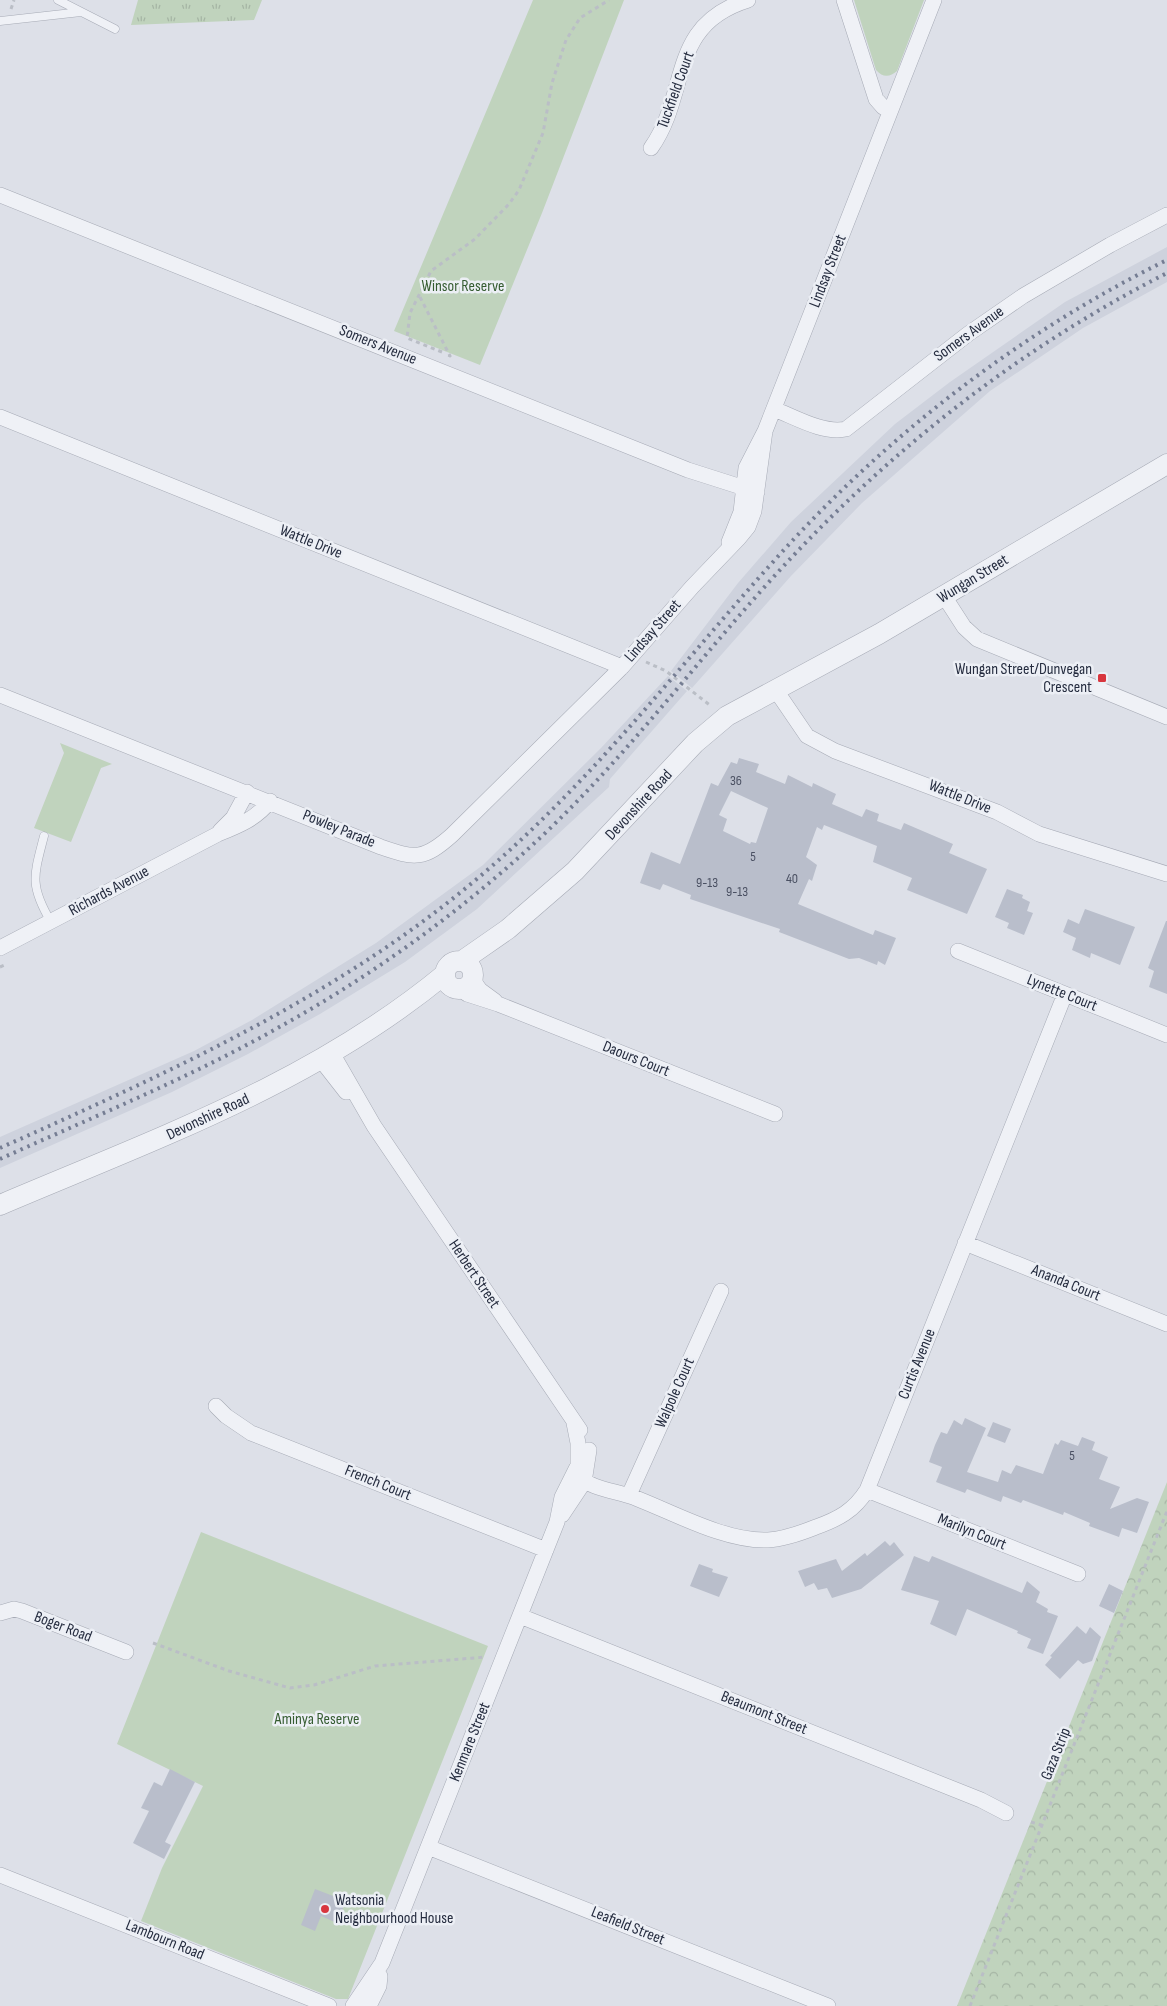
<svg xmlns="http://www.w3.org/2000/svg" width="1167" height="2006" font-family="'Sofia Sans Condensed',sans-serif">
  <defs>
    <pattern id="grass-tufts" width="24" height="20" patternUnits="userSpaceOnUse" patternTransform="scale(1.25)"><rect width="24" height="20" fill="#c0d3bd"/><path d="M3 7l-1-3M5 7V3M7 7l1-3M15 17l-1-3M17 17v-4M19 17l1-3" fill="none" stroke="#a5b5a4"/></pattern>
    <pattern id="forest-crowns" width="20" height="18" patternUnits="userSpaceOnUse" patternTransform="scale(1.25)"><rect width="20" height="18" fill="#c0d3bd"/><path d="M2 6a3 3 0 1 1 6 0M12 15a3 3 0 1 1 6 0" fill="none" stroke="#a5b5a4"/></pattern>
  </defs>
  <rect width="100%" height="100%" fill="#dde0e8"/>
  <path fill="#ced2dd" d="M1167,247V282L1083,328L990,391L862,503L791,576L692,688L671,671L738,583L791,522L895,424L950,382L1065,302Z
    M668,676L687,691L610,779L609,787L477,909L405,962L320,1014L248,1054L172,1092L0,1168V1137L194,1051L252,1020L376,943L483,865L601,748Z"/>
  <path fill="url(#grass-tufts)" d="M138,0H262L254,20L131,25Z"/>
  <path fill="url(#forest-crowns)" d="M1167,1482V2006H957Z"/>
  <path fill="#c0d3bd" d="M533,0H624L542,213L480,365L394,331Z
    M854,0H924L897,71C890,77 883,78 876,70Z
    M60,743L112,764L101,768L71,842L34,828L64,753Z
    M201,1532L488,1646L348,1999H336L141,1921L162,1868L203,1786L117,1744Z"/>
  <path fill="#b9becb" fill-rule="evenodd" d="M739,758L759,764L756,772L785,784L788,775L812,787L813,783L836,794L832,804L862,817L866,809L879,814L877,821L901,830L904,823L953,844L949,853L987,869L967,914L907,890L912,878L873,862L877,846L824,825L822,830L817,827L806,857L817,865L812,881L809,879L798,904L873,935L875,930L896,938L885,965L878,961L877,965L859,958L849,959L779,932L780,929L690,899L691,895L663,884L660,890L640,883L651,852L680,864L711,783L718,786L731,762L737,764ZM731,791L768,808L756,843L751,842L750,844L723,831L727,819L719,815Z
    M1007,889L1023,895L1022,898L1030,902L1027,911L1033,913L1024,935L1007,928L1009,923L995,917Z
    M1085,909L1135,927L1120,965L1091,953L1090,958L1072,950L1076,938L1063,932L1068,919L1079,924Z
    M1166,921H1167V994L1149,987L1154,971L1148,968Z
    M965,1418L986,1428L967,1472L998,1482L1002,1470L1011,1474L1016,1465L1043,1474L1055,1443L1058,1445L1061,1440L1078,1446L1082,1437L1095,1442L1092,1450L1108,1457L1099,1479L1120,1487L1110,1509L1137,1498L1149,1502L1137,1533L1122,1528L1119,1537L1089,1526L1090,1523L1064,1512L1063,1515L1023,1500L1021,1503L1003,1496L1001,1502L967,1489L965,1493L936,1482L942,1467L929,1462L935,1445L941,1432L947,1434L954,1420L962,1425Z
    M993,1422L1011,1429L1005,1443L987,1436Z
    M885,1541L890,1546L894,1542L904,1555L861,1589L832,1598L827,1588L818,1590L814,1583L805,1587L798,1571L836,1559L842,1571L865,1553L867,1556Z
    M914,1556L929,1562L932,1556L1022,1593L1027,1581L1040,1592L1036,1602L1048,1609L1047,1612L1058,1616L1043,1654L1027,1648L1031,1639L1017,1633L1018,1631L967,1609L956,1636L930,1624L939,1601L901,1590Z
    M699,1564L713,1569L712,1572L728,1577L719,1597L690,1586Z
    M1109,1584L1123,1591L1114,1613L1099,1606Z
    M1077,1626L1086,1634L1090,1627L1101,1637L1092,1661L1083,1664L1078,1660L1060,1679L1045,1665L1052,1657L1050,1656Z
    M170,1769L195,1782L165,1842L171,1845L164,1859L133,1843L149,1811L141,1808L154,1782L162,1786Z
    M315,1889L346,1901L337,1923L321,1916L315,1931L301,1925Z"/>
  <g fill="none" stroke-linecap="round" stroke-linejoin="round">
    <g stroke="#a6aab5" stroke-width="9">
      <path id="service" d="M58,0L115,29
        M0,21L81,12
        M44,836C34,875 29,885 51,922"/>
    </g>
    <g stroke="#a6aab5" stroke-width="16">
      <path id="minor" d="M844,0L876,99L883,107L890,111
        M651,148C690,93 667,25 748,0
        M0,195L688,470L757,492
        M774,409C795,417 823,434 846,429L968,334L1023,296L1110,245L1167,215
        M0,417L622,667
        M729,542L741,512L746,468L765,431L934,0
        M944,596L964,627L977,639L1167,717
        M775,689L807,736L835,751L997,812L1039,834L1167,874
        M0,695L381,847C415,859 424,860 452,835L622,667L692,587L739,538L748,527L754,511L765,431
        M220,831L233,818L247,792
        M0,948L218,834C238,826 256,819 270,801
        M958,951L1167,1035
        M472,979L480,990L495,1001
        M460,989L467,994L498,1004L775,1114
        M332,1053L374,1126L580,1430
        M321,1060L346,1092
        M965,1243L1167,1324
        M216,1406L226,1416L251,1433L546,1550
        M575,1474C594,1491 616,1490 638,1499C676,1514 727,1542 768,1540C785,1539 801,1533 816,1527C838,1519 854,1511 867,1490L1065,994
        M867,1490L1078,1574
        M629,1495L721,1291
        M562,1515L584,1482L589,1450
        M0,1613L14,1609L22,1611L126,1652
        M520,1616L981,1800L1006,1813
        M428,1847L828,2006
        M0,1875L329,2006
        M353,2006L382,1963L557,1522L562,1497L578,1465V1443L574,1423
        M369,2006L379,1986L380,1976"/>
    </g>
    <g stroke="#a6aab5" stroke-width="21">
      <path id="tertiary" d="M445 975a14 14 0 1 1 28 0a14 14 0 1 1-28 0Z
        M462,961L508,929L575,871L695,743L727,716L879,634L1167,464
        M0,1205C155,1139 313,1083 445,974"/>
    </g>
    <path stroke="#babec6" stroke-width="3" stroke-dasharray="4 4" stroke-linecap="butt" d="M11,9L14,0
      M420,297L450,356L448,355
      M442,352L407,338L410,313L431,271L475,239L509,204L519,190L543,133L552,83L566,40L580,18L609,0
      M646,662L666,671L711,706
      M0,967L7,964
      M153,1643L229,1671L290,1688L314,1685L375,1666L486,1657
      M1031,1822L1041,1825
      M970,2006L1167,1511"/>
    <use href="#service" stroke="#eff1f6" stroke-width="8"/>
    <use href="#minor" stroke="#eff1f6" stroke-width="15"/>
    <use href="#tertiary" stroke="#eff1f6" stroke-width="20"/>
    <path stroke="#757d93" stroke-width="4" stroke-dasharray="2.5 5" stroke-linecap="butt" d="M0,1148C177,1069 355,989 501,858C609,762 695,646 793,540C899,426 1027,329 1167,260
      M0,1159C95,1116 192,1077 283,1025C376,973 463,910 541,837C628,755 699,658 779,571C891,449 1020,348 1167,273"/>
  </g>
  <g fill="#d8363e" stroke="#eceff5" stroke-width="2">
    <rect x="1097" y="673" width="10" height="10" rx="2.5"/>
    <circle cx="325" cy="1909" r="5"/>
  </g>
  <g text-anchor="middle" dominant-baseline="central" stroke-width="5" stroke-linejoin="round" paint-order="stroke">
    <g font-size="14" fill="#4a5062">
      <text x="736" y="780">36</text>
      <text x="753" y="856">5</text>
      <text x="792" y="878">40</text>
      <text x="707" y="882">9-13</text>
      <text x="737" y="891">9-13</text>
      <text x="1072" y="1455">5</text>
    </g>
    <g font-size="16" fill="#252c3f" stroke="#eceff5">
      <text transform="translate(676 90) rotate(-70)">Tuckfield Court</text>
      <text transform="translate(828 271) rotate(-69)">Lindsay Street</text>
      <text transform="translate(969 334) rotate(-36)">Somers Avenue</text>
      <text transform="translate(378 345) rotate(22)">Somers Avenue</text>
      <text transform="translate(311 542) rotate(22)">Wattle Drive</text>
      <text transform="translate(973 579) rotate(-31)">Wungan Street</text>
      <text transform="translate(653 631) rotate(-49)">Lindsay Street</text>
      <text transform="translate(960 797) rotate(22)">Wattle Drive</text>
      <text transform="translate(639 805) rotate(-47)">Devonshire Road</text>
      <text transform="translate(339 829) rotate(22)">Powley Parade</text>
      <text transform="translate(109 891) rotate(-28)">Richards Avenue</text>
      <text transform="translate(1062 993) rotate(22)">Lynette Court</text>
      <text transform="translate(636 1059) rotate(22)">Daours Court</text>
      <text transform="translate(208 1117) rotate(-25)">Devonshire Road</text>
      <text transform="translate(474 1274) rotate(56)">Herbert Street</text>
      <text transform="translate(1066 1283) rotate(22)">Ananda Court</text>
      <text transform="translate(917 1364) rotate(-68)">Curtis Avenue</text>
      <text transform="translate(675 1393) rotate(-66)">Walpole Court</text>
      <text transform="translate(378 1483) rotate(22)">French Court</text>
      <text transform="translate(972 1532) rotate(22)">Marilyn Court</text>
      <text transform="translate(63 1627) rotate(21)">Boger Road</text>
      <text transform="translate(764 1713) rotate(22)">Beaumont Street</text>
      <text transform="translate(470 1742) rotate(-68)">Kenmare Street</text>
      <text transform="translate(1056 1754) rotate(-68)">Gaza Strip</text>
      <text transform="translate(628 1926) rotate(22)">Leafield Street</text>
      <text transform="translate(165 1940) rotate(22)">Lambourn Road</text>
    </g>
    <g font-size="16" fill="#355c31" stroke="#eceff5">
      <text x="463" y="286">Winsor Reserve</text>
      <text x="317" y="1719">Aminya Reserve</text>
    </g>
    <g font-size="16" fill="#252c3f" stroke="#eceff5" text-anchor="end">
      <text x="1092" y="669">Wungan Street/Dunvegan<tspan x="1092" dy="18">Crescent</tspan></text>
      <text x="335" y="1900" text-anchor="start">Watsonia<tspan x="335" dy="18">Neighbourhood House</tspan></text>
    </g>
  </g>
</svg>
